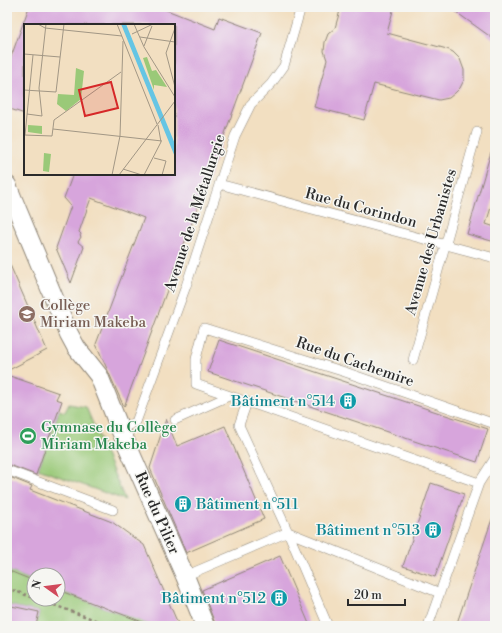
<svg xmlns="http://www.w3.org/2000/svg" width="502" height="633" font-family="'Libre Bodoni',serif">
  <rect width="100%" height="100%" fill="#f6f6f2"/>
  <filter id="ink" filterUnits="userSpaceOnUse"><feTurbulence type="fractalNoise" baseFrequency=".025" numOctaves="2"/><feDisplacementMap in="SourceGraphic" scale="8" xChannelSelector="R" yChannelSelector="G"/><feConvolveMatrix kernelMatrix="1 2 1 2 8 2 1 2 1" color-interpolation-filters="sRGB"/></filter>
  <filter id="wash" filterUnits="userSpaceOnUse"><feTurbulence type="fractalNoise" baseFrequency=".012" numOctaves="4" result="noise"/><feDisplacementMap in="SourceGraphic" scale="16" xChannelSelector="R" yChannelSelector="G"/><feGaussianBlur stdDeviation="0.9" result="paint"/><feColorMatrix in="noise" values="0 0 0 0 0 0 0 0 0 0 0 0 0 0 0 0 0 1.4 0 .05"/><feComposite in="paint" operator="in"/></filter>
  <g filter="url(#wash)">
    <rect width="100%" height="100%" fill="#f2dfc1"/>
    <path fill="#9ac978" stroke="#627a52" d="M69,404L86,407L125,500L38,469L58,414L56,409L65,412Z
      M7,570L34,581V599H58V590L153,626H36L39,612L7,605Z"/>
    <g id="blocks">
      <path fill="#d7a5dc" d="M29,7H159L215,29L219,17L262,33L124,407L96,344L144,218L91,198L79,232L81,234L80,236L81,237L78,242L84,247L71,283L56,248L71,206L64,198L73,174H174V25H25V114L7,108V68Z
        M341,7H394L387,33L447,49L453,52L460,59L464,70V80L460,88L455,93L449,98L439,100L435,99L374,84L364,120L314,107L327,60L324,51L325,42L328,34L335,28Z
        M449,7H495V40Z
        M491,152L495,153V194L486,224L495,227V242L467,234Z
        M7,258L47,350L7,371Z
        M219,340L488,429L477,462L208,372Z
        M7,375L59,393L56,399L62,401L36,475L7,464Z
        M166,419L177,446L225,426L264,519L186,553L150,468Z
        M7,476L32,486L30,490L112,522L144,545L179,626H153L58,590V575H34V581L7,570Z
        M431,483L464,494L435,577L403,566Z
        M492,519H495V626H456Z
        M280,556L310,626H216L202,590Z
        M7,605L39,612L36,626H7Z"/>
    </g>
  </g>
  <g filter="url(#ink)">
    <use href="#blocks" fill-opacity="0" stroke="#8e8576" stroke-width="1"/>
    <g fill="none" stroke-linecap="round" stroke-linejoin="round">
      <g stroke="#8e8576" stroke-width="10">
        <path id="service" d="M219,184L495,258
          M413,360L477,132
          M247,402L239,425L288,532L328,626
          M175,420L229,396
          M120,429L136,422L186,286L235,136L251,104L271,84L284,66L301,7
          M7,470L113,510
          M479,483L196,384V359L204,328L345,372L495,424
          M185,576L288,532L440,593
          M428,626L479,483L495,458"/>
      </g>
      <g stroke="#8e8576" stroke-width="20">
        <path id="minor" d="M7,185L69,334L76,347L99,376L120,429L185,576L205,626"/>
      </g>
      <path stroke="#8e8576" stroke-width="2.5" stroke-dasharray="3 3" stroke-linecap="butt" d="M7,588L34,598
        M37,599L112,626"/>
      <use href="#service" stroke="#fff" stroke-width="9"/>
      <use href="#minor" stroke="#fff" stroke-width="18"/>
    </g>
  </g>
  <defs>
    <g id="school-disc" transform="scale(0.9)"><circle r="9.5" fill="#8d6e63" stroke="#f6f6f2"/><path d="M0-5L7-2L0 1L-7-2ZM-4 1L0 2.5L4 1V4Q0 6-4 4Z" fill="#fff"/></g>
    <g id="building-disc" transform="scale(0.9)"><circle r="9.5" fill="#0f9aa8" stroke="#f6f6f2"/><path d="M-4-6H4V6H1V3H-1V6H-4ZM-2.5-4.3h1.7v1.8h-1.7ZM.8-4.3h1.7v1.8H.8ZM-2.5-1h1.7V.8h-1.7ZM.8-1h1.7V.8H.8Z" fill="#fff"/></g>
    <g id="stadium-disc" transform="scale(0.9)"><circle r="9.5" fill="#2e9e5b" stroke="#f6f6f2"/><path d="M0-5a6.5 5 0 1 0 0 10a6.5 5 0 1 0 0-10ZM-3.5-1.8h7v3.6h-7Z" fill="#fff"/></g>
  </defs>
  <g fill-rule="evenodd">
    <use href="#school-disc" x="27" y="314"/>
    <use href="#building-disc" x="348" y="401"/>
    <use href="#stadium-disc" x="28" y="436"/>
    <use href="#building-disc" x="183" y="504"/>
    <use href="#building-disc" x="433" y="530"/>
    <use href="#building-disc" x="279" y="598"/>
  </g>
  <g text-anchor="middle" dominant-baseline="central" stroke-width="3" stroke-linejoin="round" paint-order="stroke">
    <g font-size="15" fill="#2b2b2b" stroke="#f6f6f2">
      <text transform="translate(361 208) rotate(15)">Rue du Corindon</text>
      <text transform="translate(195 213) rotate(-72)">Avenue de la Métallurgie</text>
      <text transform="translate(431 242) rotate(-74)">Avenue des Urbanistes</text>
      <text transform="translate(355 362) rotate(19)">Rue du Cachemire</text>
      <text transform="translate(157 513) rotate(66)">Rue du Pilier</text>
    </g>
    <g font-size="15" fill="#785e54" stroke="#f6f6f2" text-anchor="start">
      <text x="40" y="305">Collège<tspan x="40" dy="17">Miriam Makeba</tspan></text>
    </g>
    <g font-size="15" fill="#0d838f" stroke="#f6f6f2" text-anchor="end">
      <text x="335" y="401">Bâtiment n°514</text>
      <text x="196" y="504" text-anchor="start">Bâtiment n°511</text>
      <text x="420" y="530">Bâtiment n°513</text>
      <text x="266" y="598">Bâtiment n°512</text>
    </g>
    <g font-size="15" fill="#27864d" stroke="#f6f6f2" text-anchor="start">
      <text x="41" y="427">Gymnase du Collège<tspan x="41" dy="17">Miriam Makeba</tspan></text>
    </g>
  </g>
  <g transform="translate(24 24)">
    <rect width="151" height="151" fill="#f2dfc1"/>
    <path d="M123,33L128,47L132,46L143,63L130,61V66L119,34ZM52,44L60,47L57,75L42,87L33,80L34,70L50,71ZM4,101L18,102V110L4,108ZM20,129L27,130L25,148L19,147Z" fill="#9ac978"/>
    <path d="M97,0H102L119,42L151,120V133Z" fill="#65c5e4"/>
    <path fill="none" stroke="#a29785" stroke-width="1" d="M14,0L21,4L98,12M93,0L133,100M110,0L120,23L151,73M151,4L142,29L151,63M108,10L129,0M116,13L151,18M120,22L128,2M0,30L36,33M0,66L32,68L40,0M3,90L18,92L15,64L22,0M29,105L138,117M0,111L28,112L30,96L97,48M1,111L9,31M130,134L142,137L138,151M99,145L118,151M88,151L96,112L99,17M95,151L151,77M120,151L137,118L134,101"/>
    <path fill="#d62828" fill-opacity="0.15" stroke="#d62828" stroke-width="2" d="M87,58L94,84L61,92L55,66Z"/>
    <rect width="151" height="151" fill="none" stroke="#2b2b2b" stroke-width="2"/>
  </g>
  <rect width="502" height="633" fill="none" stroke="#f6f6f2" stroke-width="24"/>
  <g transform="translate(46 587) rotate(284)"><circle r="19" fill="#f6f6f2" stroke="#a5a5a2"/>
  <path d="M0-3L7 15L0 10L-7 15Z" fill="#d1495b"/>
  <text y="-6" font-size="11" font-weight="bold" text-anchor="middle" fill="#2b2b2b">N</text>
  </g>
  <path d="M348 599v6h57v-6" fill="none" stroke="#2b2b2b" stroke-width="2"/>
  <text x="354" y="599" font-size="12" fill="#2b2b2b" stroke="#f6f6f2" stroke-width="3" paint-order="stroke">20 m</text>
</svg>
